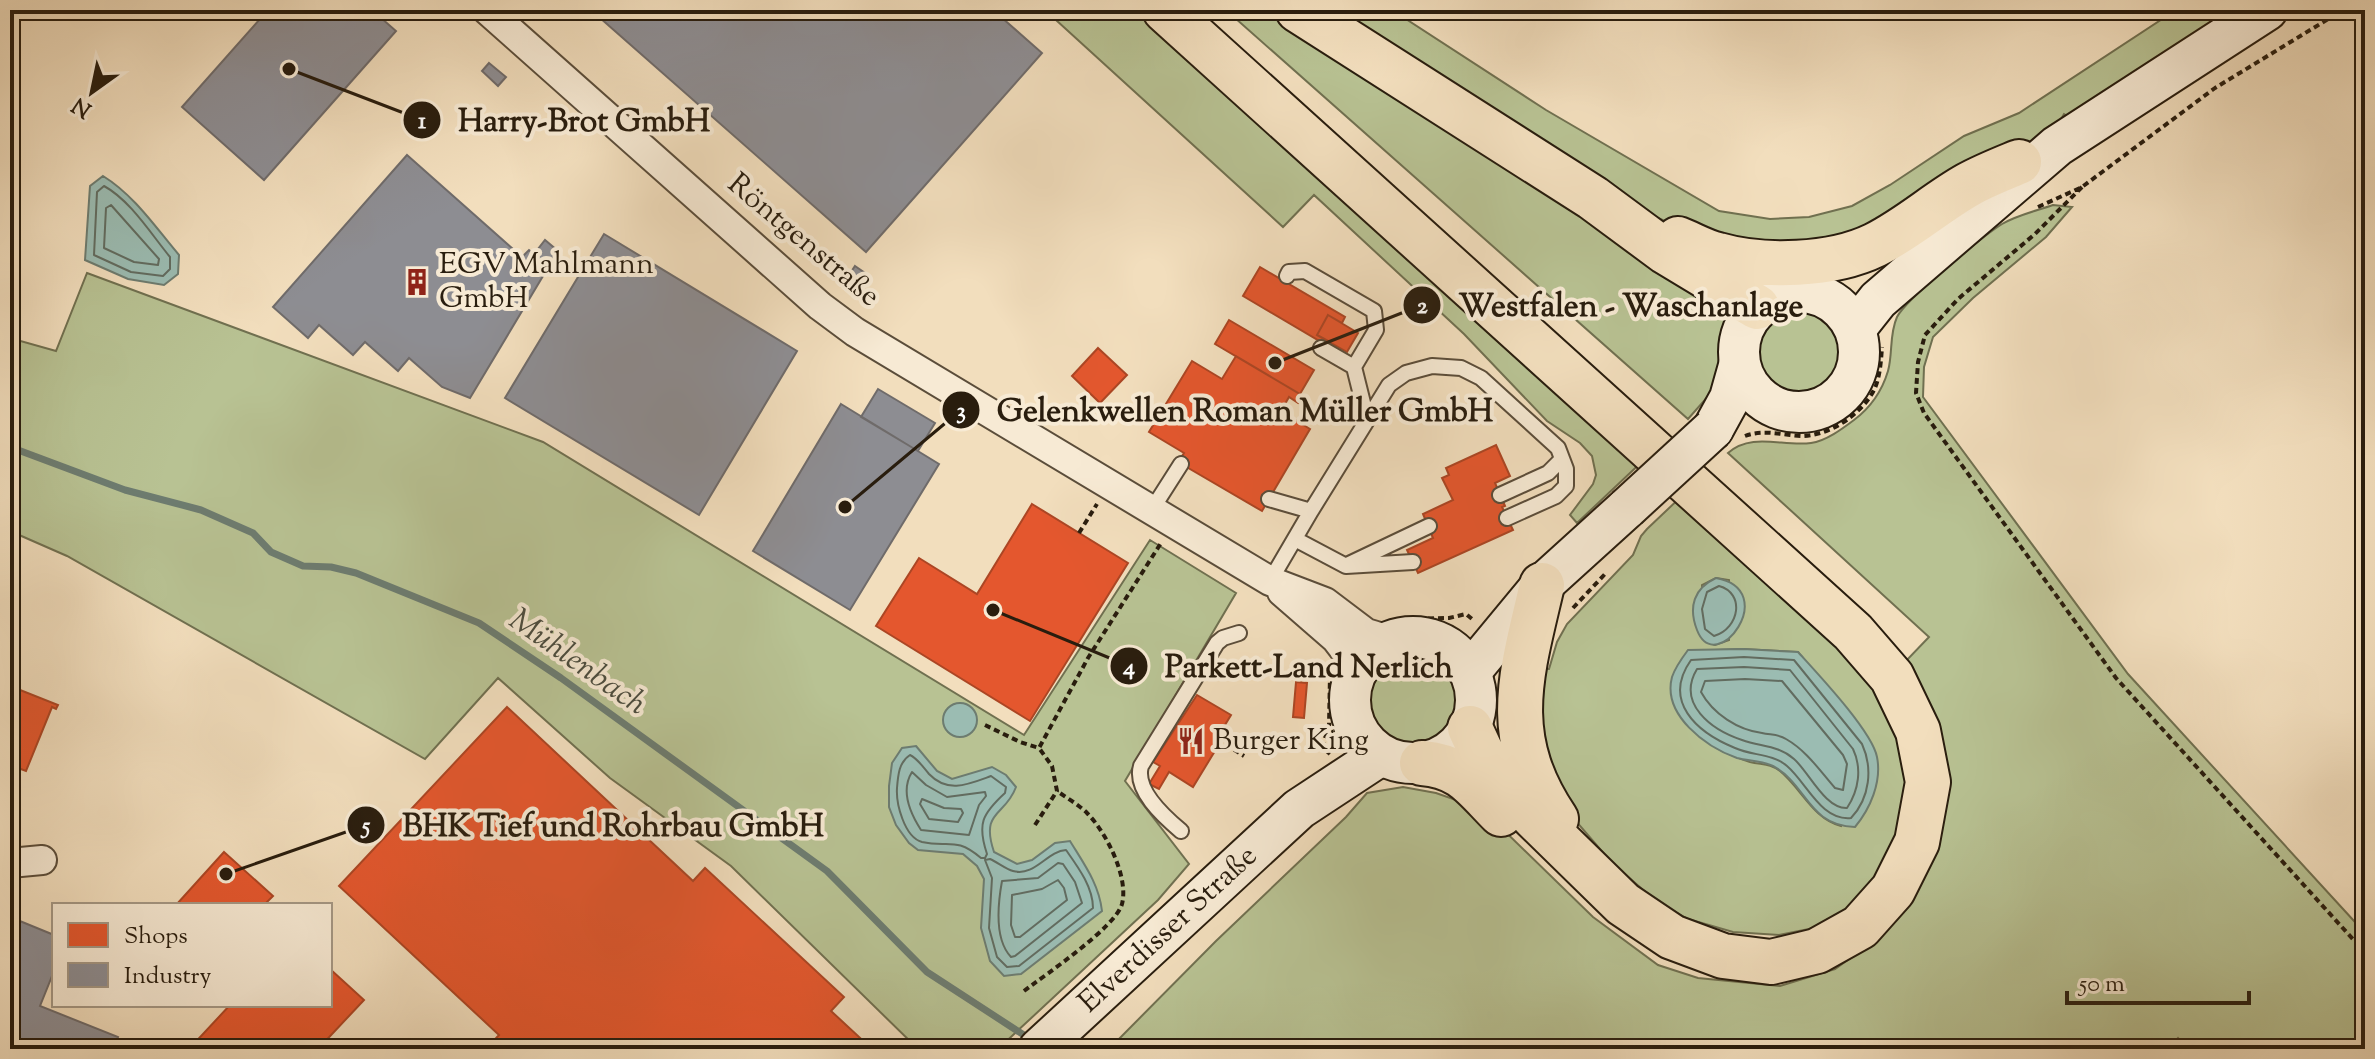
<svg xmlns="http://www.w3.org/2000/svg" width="2375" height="1059" font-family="'Sorts Mill Goudy',serif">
  <rect width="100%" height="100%" fill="#f2debd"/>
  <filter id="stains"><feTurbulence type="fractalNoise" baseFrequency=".0025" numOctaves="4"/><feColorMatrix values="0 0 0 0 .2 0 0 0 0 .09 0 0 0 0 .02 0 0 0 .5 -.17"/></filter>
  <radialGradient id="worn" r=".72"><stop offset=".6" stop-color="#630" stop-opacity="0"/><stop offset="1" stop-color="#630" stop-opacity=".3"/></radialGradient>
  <path fill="#b8c293" stroke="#707050" stroke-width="2" fill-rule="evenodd" d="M1045,10H1155L1648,456L1577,523L1570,515L1593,484L1596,475L1592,456L1580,443L1547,421L1464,334L1314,195L1283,227Z
    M1226,10H1274L1740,308L1722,342L1720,368L1711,393L1688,419Z
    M1333,10H1392L1546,110L1719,211L1770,219L1809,217L1852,206L1890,185L1964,136L2019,113L2176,10H2234L2073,119L2064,114L2054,131L1840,248L1709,242L1654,216L1600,183Z
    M2053,205L2072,207L2046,237L1973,298L1933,337L1924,367L1923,397L2128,674L2365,933V1049H2188L2178,1038L2168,1049H1109L1216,941L1346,817L1367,793L1403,787L1436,793L1482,809L1593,917L1658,965L1698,978L1780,986L1835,969L1881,936L1930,842L1903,664L1929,637L1728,453C1752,432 1783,447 1811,443C1826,441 1842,429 1854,420C1870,408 1882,391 1888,371C1893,353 1889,335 1897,317C1906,299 1982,237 2002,224C2017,215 2036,211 2053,205Z
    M87,273L543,442L1024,735L1150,540L1236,593L1125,781L1189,864L1158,900L998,1049H918L731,866L610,778L498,678L425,759L67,556L10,531V338L56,351Z
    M1753 351a46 46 0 1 1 92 0a46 46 0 1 1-92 0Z
    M1686,492L1830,619L1913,743L1898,854L1847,910L1819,927L1779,935L1733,932L1688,919L1656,901L1612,863L1562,805L1538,753L1540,669H1549L1557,642L1567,624L1633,555L1641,536L1647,529ZM1716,578L1729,580V640L1715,645L1705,641L1702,585ZM1743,649L1798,652L1869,740L1841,826C1813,819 1801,788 1780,771C1770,763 1762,765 1750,762C1738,758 1726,753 1715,747L1688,651Z
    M1368 700a46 46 0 1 1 92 0a46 46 0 1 1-92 0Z"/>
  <path fill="#9bbcb2" stroke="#6d7c70" stroke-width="2" d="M103,176C134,195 156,228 179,255L178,274L164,285L128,279L85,260L90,186Z
    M1716,578C1782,590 1716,679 1697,630C1688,607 1694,588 1716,578Z
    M1743,649L1798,652C1817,673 1872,731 1877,757C1882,782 1870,809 1855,827C1808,826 1807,784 1773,766C1763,761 1748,761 1737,758C1706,747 1662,715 1672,677C1675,668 1682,658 1688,650Z
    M943 720a17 17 0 1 1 34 0a17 17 0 1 1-34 0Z
    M916,746L937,771L952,779L992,767L1006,775L1016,787C1005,817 980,810 994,852L1017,864L1032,860L1055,843L1070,841C1084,864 1099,884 1102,911L1021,974L1004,976L990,961L981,928L984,879L977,866L963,854L918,850L909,843L896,825L889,807V786L892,763L902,748Z"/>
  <path fill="#e4572e" stroke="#ac4624" stroke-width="2" d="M1260,267L1345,317L1342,323L1328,315L1317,335L1330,342L1328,346L1243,296Z
    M1328,315L1358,333L1347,352L1317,335Z
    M1229,320L1314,370L1300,394L1215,344Z
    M1098,348L1127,375L1100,403L1072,376Z
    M1236,356L1303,396L1298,403L1289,397L1281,411L1310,429L1262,511L1178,462L1184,453L1149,432L1192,361L1222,379Z
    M1496,445L1510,476L1495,483L1505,506L1502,507L1513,530L1418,573L1407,550L1433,538L1423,514L1453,500L1442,478L1449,475L1446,468Z
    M1032,504L1128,563L1030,721L876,626L919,558L977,594Z
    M1296,682L1307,683L1304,718L1293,717Z
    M10,686L58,705L56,709L52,707L26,771L10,765Z
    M1197,695L1231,715L1214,743L1218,746L1193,787L1169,772L1159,789L1149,784L1160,766L1153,762Z
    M507,707L693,881L705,868L844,997L831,1011L872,1049H486L499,1035L339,886Z
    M224,852L273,896L264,905H176Z
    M330,969L364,1000L318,1049H189L230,1005H330Z"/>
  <path fill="#8d8d92" stroke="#6f6b6a" stroke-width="2" d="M268,10H372L396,31L264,180L182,107Z
    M591,10H993L1042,53L866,252Z
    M489,63L506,77L498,86L482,71Z
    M407,155L522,257L529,250L534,254L545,240L558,251L470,398L442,387L409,358L398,371L365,342L353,355L319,325L308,338L273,307Z
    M604,234L797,351L699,515L505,398Z
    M855,266L868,275L862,284L849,275Z
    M878,389L935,423L918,451L861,417Z
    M841,404L939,464L850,610L753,551Z
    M10,917L54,935V971L40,1006L118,1037L113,1049H10Z"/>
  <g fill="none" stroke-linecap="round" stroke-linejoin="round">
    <path stroke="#626c60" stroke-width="2" d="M104,186C130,200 151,234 170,257V269L163,276L131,272L94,255L97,192Z
      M111,205L159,259L158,265L134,262L104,248L106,208Z
      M1719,586C1745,593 1740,628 1714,636L1705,629L1702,609L1707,592Z
      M1744,657L1794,660L1862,744C1873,768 1870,798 1851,818C1821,821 1807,783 1787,766C1772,753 1752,756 1735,748C1696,732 1662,701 1691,660Z
      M1744,667L1790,670L1853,749C1862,768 1859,790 1847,808C1825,809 1809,772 1794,759C1778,745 1761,747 1742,740C1712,730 1676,704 1697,669Z
      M1745,679L1782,681L1843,755L1847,764L1843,790L1835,788C1820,771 1807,751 1786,739C1779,734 1771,735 1762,733C1738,730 1713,714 1701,692L1705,681Z
      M910,755C918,759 923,767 929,774C948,794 969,784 991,776L1006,787L1005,793C982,814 977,824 987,854L985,858H981C955,836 949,848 922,842C904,837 896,803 897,788C898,775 899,762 910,755Z
      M912,772L926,785L947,797L985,792L986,796L979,805L969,835L921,830C910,813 900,791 912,772Z
      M922,799L944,808L961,809L963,813L958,822L929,819L920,804Z
      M1066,850C1078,867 1093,887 1093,908L1019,966L1007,967L997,957L989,928L992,878L985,860L990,859C997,862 1006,869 1013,871C1035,877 1047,851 1066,850Z
      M1058,863L1063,864L1075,882L1082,903L1015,956L1011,957C994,939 998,903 1002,881L1038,878Z
      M1058,880L1064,888L1067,900L1020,937H1015L1011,925L1012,895L1042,889Z"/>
    <path stroke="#6d7c70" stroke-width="7" d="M10,447L125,490L201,510L253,533L271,552L303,566L331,567L356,573L479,623L561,678L827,871L927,972L1033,1041"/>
    <g stroke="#5b4d3a" stroke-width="18">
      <path id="lane" d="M1287,276L1289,272L1305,271L1374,311L1376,330L1354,367L1367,419
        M1321,348L1354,367
        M1500,495L1548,473L1562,459
        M1269,499L1311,511L1270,581
        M1151,511L1181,464
        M1311,511L1389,385L1406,373L1432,366L1461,368L1481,378L1558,448L1566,469V486L1556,496L1507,518
        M1295,539L1346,566L1413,562
        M1349,564L1429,526
        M1181,831C1163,816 1134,790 1141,766L1217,643L1223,638L1239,633"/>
    </g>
    <g stroke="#5b4d3a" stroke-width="32">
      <path id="street" d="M487,10L820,306L855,332L1270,581L1325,602L1366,633L1393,641
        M1282,592L1336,639L1359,669
        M10,863L42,860"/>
    </g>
    <g stroke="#291d0e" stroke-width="44">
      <g id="secondary">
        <circle cx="1799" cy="352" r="60"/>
        <path d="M1855,329L1878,300L2057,146L2267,10"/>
        <path d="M1713,429L1730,398L1739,366"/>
        <circle cx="1413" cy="700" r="63"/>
        <path d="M1470,672L1542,585L1627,508"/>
        <path id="s1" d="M1039,1049L1299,809L1381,755"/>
      </g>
    </g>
    <g stroke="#291d0e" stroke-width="48">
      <path id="primary" d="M1165,10L1853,632L1892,677L1918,731L1928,782L1917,842L1893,890L1860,927L1817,951L1771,962L1723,956L1672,937L1623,904L1534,817L1489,769L1470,728
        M1298,10L1593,198L1666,252L1757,307
        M1678,239C1691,244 1704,252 1718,255C1763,268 1832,266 1875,245C1909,228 1936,203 1968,185C1984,176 2002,169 2019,162
        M1542,585C1521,675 1500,736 1556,819
        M1422,763C1462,766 1474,787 1501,814"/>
    </g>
    <path stroke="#291d0e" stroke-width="4" stroke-dasharray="6 4" stroke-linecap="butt" d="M2082,187L2035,234L1958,299L1925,335L1918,362L1916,393L1924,413L2116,678L2360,947
      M2038,207L2082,187L2215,88L2343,10
      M1745,436C1763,429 1782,435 1801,436C1829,436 1861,415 1874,390C1880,378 1881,361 1882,347
      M1079,533L1097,504
      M1573,608L1605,574
      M1408,619L1449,618L1466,614L1472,619
      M985,725L1020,742L1039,748L1088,658L1161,543
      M1217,739L1244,756
      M1330,754L1322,747L1329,726L1330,675
      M1035,825L1057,791L1052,766L1039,748
      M1024,991C1045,975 1116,927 1122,904C1129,877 1106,832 1087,813C1079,805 1067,798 1057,791"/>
    <use href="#lane" stroke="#f7ead4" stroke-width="14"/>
    <use href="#street" stroke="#f7ead4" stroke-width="28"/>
    <use href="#secondary" stroke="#f7ead4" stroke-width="40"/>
    <use href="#primary" stroke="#f2debd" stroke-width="44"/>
    <g stroke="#291d0e" stroke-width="44" stroke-linecap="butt">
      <path id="secondary-bridge" d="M1627,508L1713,429"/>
    </g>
    <use href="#secondary-bridge" stroke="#f7ead4" stroke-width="40"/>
  </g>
  <defs>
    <g id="building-bare" transform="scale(2.16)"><path d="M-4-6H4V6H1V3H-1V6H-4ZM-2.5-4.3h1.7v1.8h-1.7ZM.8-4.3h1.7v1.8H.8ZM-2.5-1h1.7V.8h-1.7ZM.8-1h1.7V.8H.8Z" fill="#8f2418" stroke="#f7ead4" stroke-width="2.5" paint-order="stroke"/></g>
    <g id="restaurant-bare" transform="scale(2.16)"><path d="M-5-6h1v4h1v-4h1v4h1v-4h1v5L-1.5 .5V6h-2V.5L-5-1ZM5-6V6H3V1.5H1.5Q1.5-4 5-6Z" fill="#8f2418" stroke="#f7ead4" stroke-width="2.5" paint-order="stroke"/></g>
  </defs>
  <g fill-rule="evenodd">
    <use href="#building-bare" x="417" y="282"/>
    <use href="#restaurant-bare" x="1191" y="741"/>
  </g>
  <g text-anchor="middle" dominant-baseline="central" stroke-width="8" stroke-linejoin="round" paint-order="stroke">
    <g font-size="30" fill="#291d0e" stroke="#f7ead4">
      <text transform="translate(803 241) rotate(40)">Röntgenstraße</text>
      <text stroke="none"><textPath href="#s1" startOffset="176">Elverdisser Straße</textPath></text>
    </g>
    <g font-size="30" fill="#291d0e" stroke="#f7ead4" text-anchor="start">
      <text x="439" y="265">EGV Mahlmann<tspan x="439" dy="34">GmbH</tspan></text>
      <text x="1213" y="741">Burger King</text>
    </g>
    <g font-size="32" font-style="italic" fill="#4b4d3f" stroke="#f7ead4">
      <text transform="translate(577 663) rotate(35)">Mühlenbach</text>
    </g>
  </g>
  <path fill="none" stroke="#291d0e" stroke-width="3" d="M289 69L422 120M1275 363L1422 305M845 507L961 410M993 610L1129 666M226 874L366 825"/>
  <g fill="#291d0e" stroke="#f7ead4" stroke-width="3">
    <circle cx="289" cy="69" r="8"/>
    <circle cx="1275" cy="363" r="8"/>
    <circle cx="845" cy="507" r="8"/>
    <circle cx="993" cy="610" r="8"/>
    <circle cx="226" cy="874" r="8"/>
    <circle cx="422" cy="120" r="20"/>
    <circle cx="1422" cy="305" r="20"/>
    <circle cx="961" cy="410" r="20"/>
    <circle cx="1129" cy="666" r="20"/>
    <circle cx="366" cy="825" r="20"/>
  </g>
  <g font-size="24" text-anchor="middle" font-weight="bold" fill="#fff">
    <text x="422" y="128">1</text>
    <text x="1422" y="313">2</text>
    <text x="961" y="418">3</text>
    <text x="1129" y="674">4</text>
    <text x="366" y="833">5</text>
  </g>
  <g font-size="32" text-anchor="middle" font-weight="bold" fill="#291d0e" stroke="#f7ead4" stroke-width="8" stroke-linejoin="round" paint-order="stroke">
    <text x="584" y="131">Harry-Brot GmbH</text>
    <text x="1631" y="316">Westfalen - Waschanlage</text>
    <text x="1245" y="421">Gelenkwellen Roman Müller GmbH</text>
    <text x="1309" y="677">Parkett-Land Nerlich</text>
    <text x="613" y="836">BHK Tief und Rohrbau GmbH</text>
  </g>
  <rect width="2375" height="1059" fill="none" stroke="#f2debd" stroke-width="40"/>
  <rect x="12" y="12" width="2351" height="1035" fill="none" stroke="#291d0e" stroke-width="4"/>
  <rect x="20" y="20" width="2335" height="1019" fill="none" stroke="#291d0e" stroke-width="2"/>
  <rect x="52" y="903" width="280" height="104" fill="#f7ead4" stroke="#a59885" stroke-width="2"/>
  <rect x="68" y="923" width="40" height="24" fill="#e4572e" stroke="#a59885" stroke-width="2"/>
  <text x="124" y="943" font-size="24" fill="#291d0e">Shops</text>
  <rect x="68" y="963" width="40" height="24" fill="#8d8d92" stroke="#a59885" stroke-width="2"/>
  <text x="124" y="983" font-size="24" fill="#291d0e">Industry</text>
  <g transform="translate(92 92) rotate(213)" stroke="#f7ead4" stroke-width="6" paint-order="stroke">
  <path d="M0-6L14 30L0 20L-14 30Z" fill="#291d0e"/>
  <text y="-12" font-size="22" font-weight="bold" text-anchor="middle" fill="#291d0e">N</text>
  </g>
  <path d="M2067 991v12h182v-12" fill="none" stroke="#291d0e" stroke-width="4"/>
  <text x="2079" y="991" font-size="24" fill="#291d0e" stroke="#f7ead4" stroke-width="6" paint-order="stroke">50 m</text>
  <rect width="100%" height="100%" filter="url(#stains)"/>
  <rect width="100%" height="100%" fill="url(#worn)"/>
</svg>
